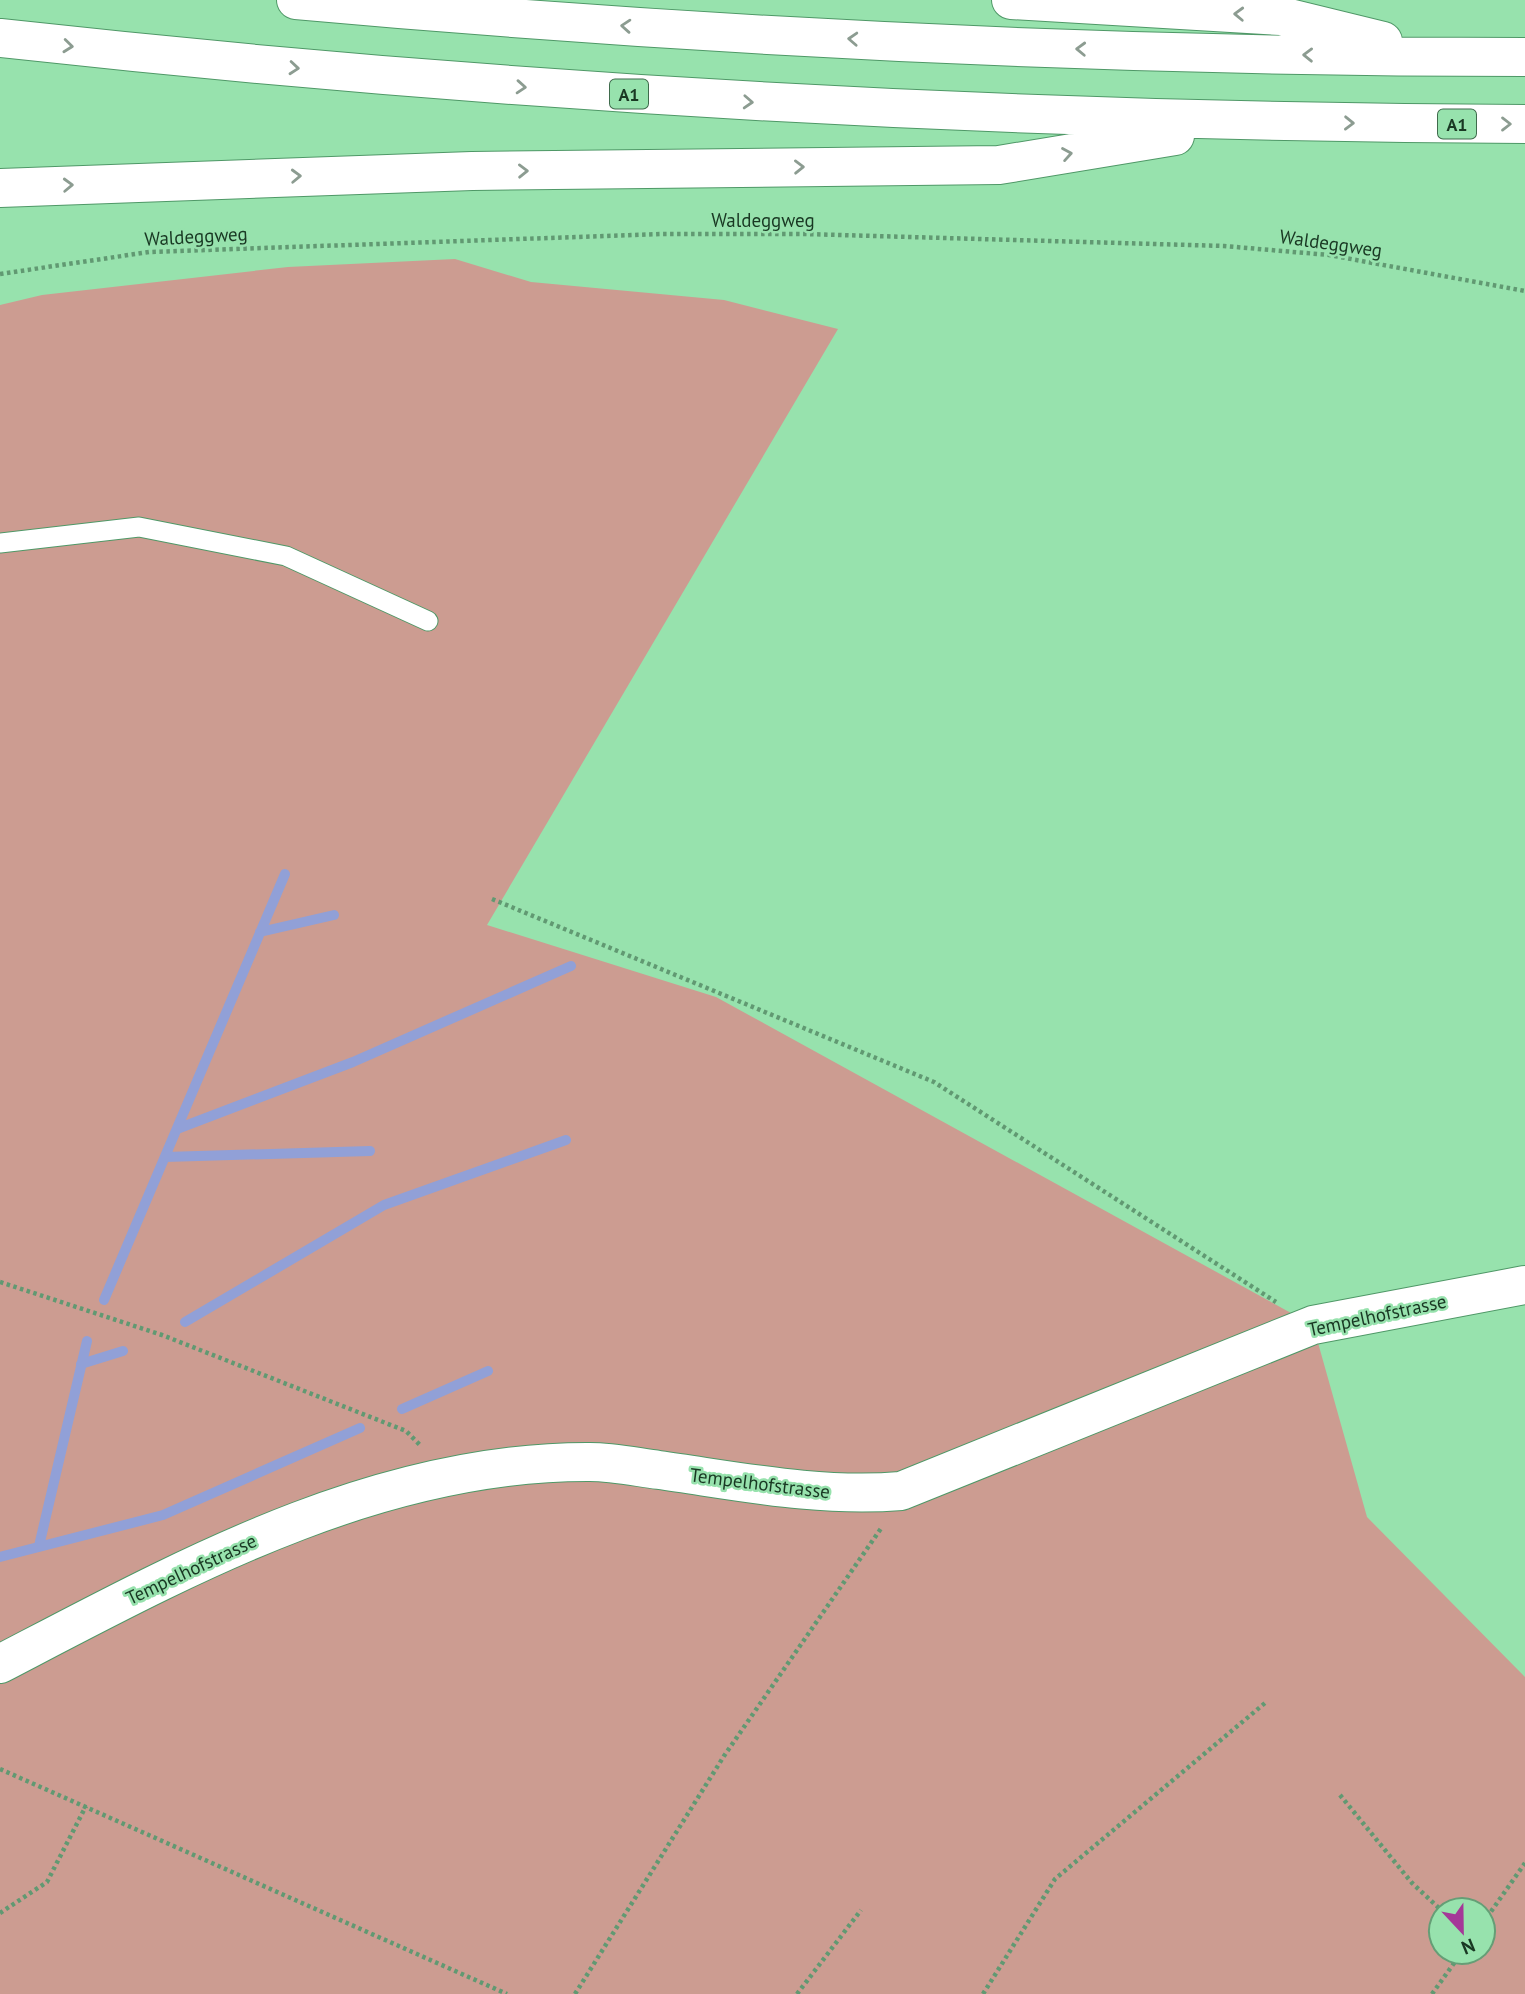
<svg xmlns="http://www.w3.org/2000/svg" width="1525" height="1994" font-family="'PT Sans',sans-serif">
  <rect width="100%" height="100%" fill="#97e2ad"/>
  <path fill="#cc9c91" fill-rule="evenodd" d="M455,259L531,282L724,300L838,329L487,925L716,997L1313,1325L1367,1517L1525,1677V1994H0V305L42,295L288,267ZM1441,1910H1483V1952H1441Z"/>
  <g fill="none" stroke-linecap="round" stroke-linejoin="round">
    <path stroke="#91a0d7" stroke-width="10" d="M260,932L334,915
      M177,1129L353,1062L571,966
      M165,1157L370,1151
      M104,1300L285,874
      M185,1322L384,1205L566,1140
      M81,1364L123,1351
      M402,1409L488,1371
      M39,1546L87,1341
      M0,1557L163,1515L360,1428"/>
    <g stroke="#4f9867" stroke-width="21">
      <path id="lane" d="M0,543L139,527L286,556L428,621"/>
    </g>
    <g stroke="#4f9867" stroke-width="40">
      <path id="street" d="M0,1664C184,1568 377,1461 590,1462C613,1462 636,1467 659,1470C738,1481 820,1498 901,1491L1313,1325L1525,1285"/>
    </g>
    <g stroke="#4f9867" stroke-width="40">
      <path id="highway" d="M296,0C704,37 1115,57 1525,57
        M1011,0L1281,16L1383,41
        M0,38C507,94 1015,122 1525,124
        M0,188L472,171L999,165L1175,136"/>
    </g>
    <path stroke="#619972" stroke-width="4.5" stroke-dasharray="3.5 3.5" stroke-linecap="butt" d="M0,274L149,252L662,234H805L1224,246L1329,255L1525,291
      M492,899L934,1082L1276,1302
      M0,1282L162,1335L406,1431L421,1446
      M0,1769L507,1994
      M1340,1795L1412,1883L1441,1910
      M0,1913L47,1882L86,1806
      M1483,1923L1525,1863
      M575,1994L724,1756L882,1527
      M797,1994L861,1910
      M983,1994L1055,1879L1265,1703
      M1432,1994L1462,1952"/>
    <use href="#lane" stroke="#fff" stroke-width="19"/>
    <use href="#street" stroke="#fff" stroke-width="38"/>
    <use href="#highway" stroke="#fff" stroke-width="38"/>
  </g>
  <defs><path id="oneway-chevron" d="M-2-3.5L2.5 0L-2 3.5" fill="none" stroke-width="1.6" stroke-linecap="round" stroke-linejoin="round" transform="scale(1.75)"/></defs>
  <g stroke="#8c9c91">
    <use href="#oneway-chevron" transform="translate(1239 14) rotate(-178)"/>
    <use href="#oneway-chevron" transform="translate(626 26) rotate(-176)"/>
    <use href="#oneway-chevron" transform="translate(853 39) rotate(-177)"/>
    <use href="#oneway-chevron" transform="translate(68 46) rotate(6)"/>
    <use href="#oneway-chevron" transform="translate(1081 49) rotate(-178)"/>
    <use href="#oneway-chevron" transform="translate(1308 55) rotate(-179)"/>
    <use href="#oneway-chevron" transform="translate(294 68) rotate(5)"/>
    <use href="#oneway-chevron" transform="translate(521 87) rotate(4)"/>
    <use href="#oneway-chevron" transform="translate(748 102) rotate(3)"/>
    <use href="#oneway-chevron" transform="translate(1349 123) rotate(1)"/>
    <use href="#oneway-chevron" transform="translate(1506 124)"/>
    <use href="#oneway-chevron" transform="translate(1067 154) rotate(-10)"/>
    <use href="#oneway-chevron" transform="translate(799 167) rotate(-1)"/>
    <use href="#oneway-chevron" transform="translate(523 171) rotate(-1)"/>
    <use href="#oneway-chevron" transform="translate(296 176) rotate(-2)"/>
    <use href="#oneway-chevron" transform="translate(68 185) rotate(-2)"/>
  </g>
  <g text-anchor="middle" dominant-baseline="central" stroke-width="5" stroke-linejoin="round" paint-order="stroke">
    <g fill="#97e2ad" stroke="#3f6b4c" stroke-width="2">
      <rect x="610" y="79.5" width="38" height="29" rx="5"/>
      <rect x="1438" y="109.5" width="38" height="29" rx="5"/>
    </g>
    <g font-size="18" font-weight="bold" fill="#193823">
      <text x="629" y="94">A1</text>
      <text x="1457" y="124">A1</text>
    </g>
    <g font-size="19" fill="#193823" stroke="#97e2ad">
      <text x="763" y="220">Waldeggweg</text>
      <text transform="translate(196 236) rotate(-3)">Waldeggweg</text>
      <text transform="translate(1331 243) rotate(8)">Waldeggweg</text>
      <text transform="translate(1377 1315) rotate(-12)">Tempelhofstrasse</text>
      <text transform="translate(760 1483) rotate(7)">Tempelhofstrasse</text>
      <text transform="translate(191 1569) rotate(-25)">Tempelhofstrasse</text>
    </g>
  </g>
  <g transform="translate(1462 1931) rotate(158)"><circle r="33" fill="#97e2ad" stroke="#659e76" stroke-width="2"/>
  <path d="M0-5L12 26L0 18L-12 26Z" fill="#a53898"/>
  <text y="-10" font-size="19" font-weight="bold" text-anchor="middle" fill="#193823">N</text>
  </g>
</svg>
